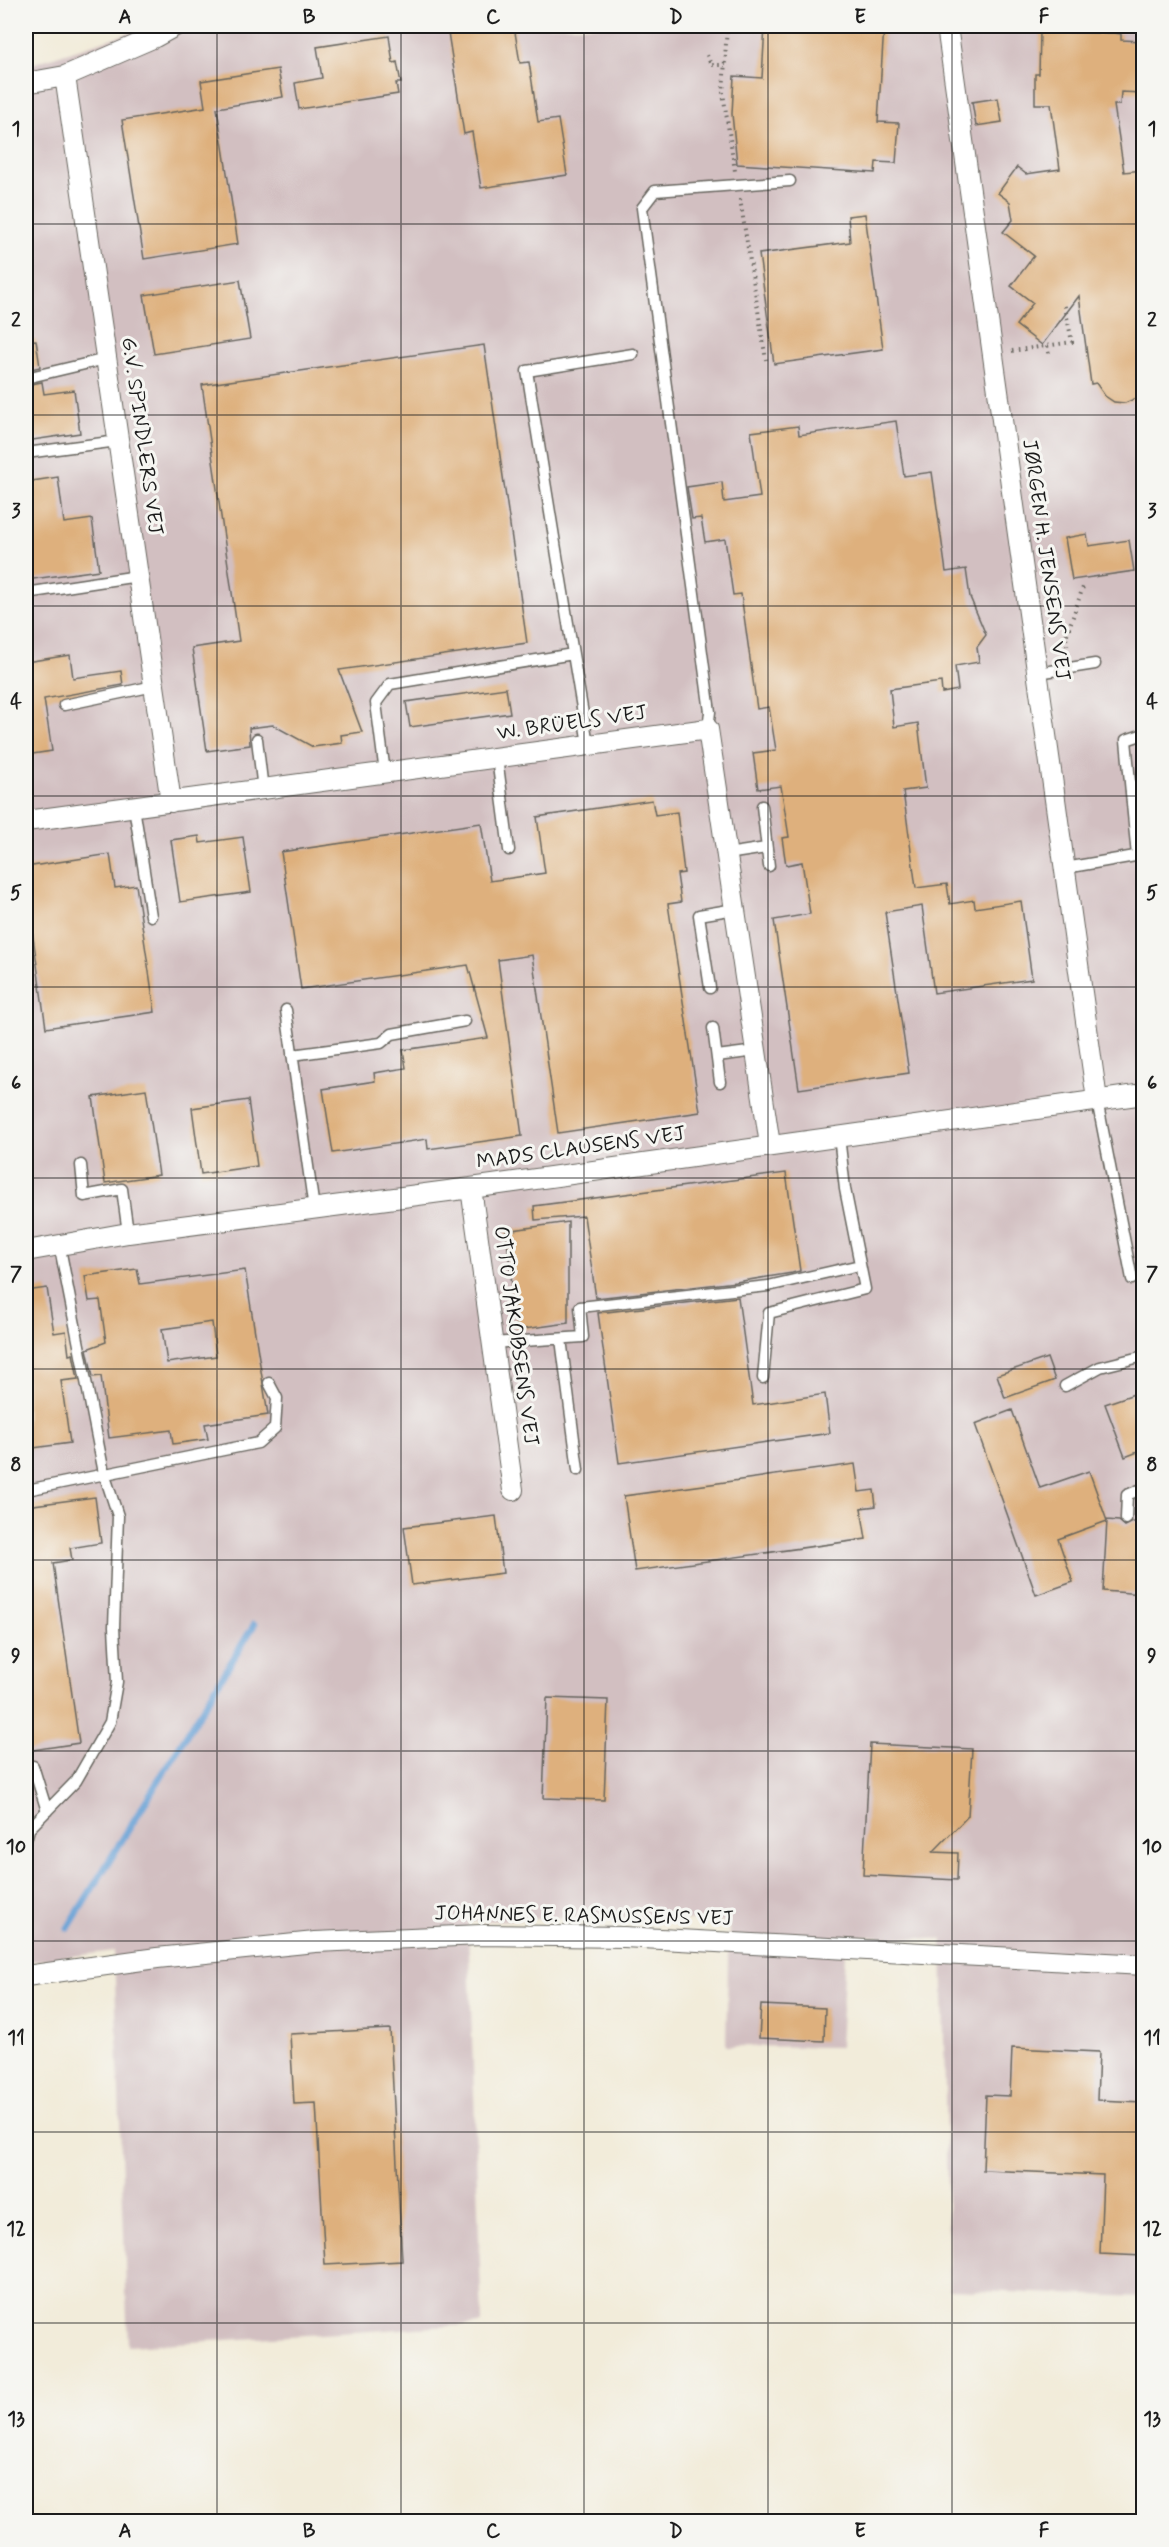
<svg xmlns="http://www.w3.org/2000/svg" width="1169" height="2547" font-family="Mynerve,sans-serif">
  <rect width="100%" height="100%" fill="#f6f6f2"/>
  <filter id="ink" filterUnits="userSpaceOnUse"><feTurbulence type="fractalNoise" baseFrequency=".0167" numOctaves="2"/><feDisplacementMap in="SourceGraphic" scale="12" xChannelSelector="R" yChannelSelector="G"/><feConvolveMatrix kernelMatrix="1 2 1 2 8 2 1 2 1" color-interpolation-filters="sRGB"/></filter>
  <filter id="wash" filterUnits="userSpaceOnUse"><feTurbulence type="fractalNoise" baseFrequency=".008" numOctaves="4" result="noise"/><feDisplacementMap in="SourceGraphic" scale="24" xChannelSelector="R" yChannelSelector="G"/><feGaussianBlur stdDeviation="1.35" result="paint"/><feColorMatrix in="noise" values="0 0 0 0 0 0 0 0 0 0 0 0 0 0 0 0 0 1.4 0 .05"/><feComposite in="paint" operator="in"/></filter>
  <g filter="url(#wash)">
    <rect width="100%" height="100%" fill="#f2ecda"/>
    <path fill="#d2bfc1" d="M150,26H1143V2297L949,2290L942,1939L846,1935L840,2047L726,2046L729,1922L596,1916L468,1922L482,2324L128,2346L114,1951L26,1962V66Z"/>
    <g fill="none" stroke-linecap="round" stroke-linejoin="round">
      <path stroke="#649ed4" stroke-width="7" d="M68,1928L254,1625"/>
    </g>
    <g id="blocks">
      <path fill="#deb07d" fill-rule="evenodd" d="M447,26H514L520,63L529,62L538,122L558,119L567,175L481,188L472,132L464,134Z
        M765,26H884L878,122L899,123L896,163L876,162L875,173L737,164L732,114L734,76L762,78Z
        M1040,32L1114,33L1121,34V40L1143,41V93L1121,92L1120,105H1114L1124,172L1143,170V266L1137,267L1143,311V390L1139,397L1125,403L1114,402L1105,396L1096,383L1091,384L1079,296L1042,345L1016,325L1033,303L1011,286L1034,256L1003,232L1013,220L1010,202L998,193L1017,167L1026,174L1060,169L1051,104H1035V74H1039Z
        M389,36L393,63L397,62L401,83H396L398,94L299,109L295,83L322,78L317,47Z
        M278,69L283,97L217,108L238,244L144,259L122,120L205,107L201,81Z
        M998,98L1002,122L976,126L972,102Z
        M865,214L883,349L774,364L759,254L850,242L848,216Z
        M240,280L250,339L154,354L144,295Z
        M36,340L40,367L26,370V341Z
        M484,345L527,643L339,670L362,732L341,735L342,743L313,747L273,725L249,728L250,745L207,751L192,648L239,641L202,385Z
        M42,382L44,394L74,390L80,433L26,441V385Z
        M896,421L904,476L932,472L946,572L966,569L970,597L986,635L977,647L979,662L955,666L958,690L942,693L941,682L890,689L894,727L918,723L926,788L903,791L916,888L947,884L950,904L974,900L975,908L1021,901L1032,979L934,993L922,906L885,912L909,1073L799,1089L774,920L810,914L802,862L786,865L782,838L789,837L781,786L758,789L753,753L776,750L769,707L757,709L741,594L733,595L725,539L705,542L701,518L692,519L687,487L722,482L724,502L760,497L751,432L798,426L799,435Z
        M58,477L64,523L92,519L99,570L26,580V482Z
        M1087,534L1089,546L1129,540L1134,571L1072,580L1065,538Z
        M70,655L73,678L121,671L123,685L44,699L52,751L26,755V662Z
        M506,688L510,713L410,727L406,702Z
        M652,800L655,815L677,812L684,873L677,874L681,902L668,904L700,1112L558,1133L532,955L498,960L522,1136L428,1149L427,1139L333,1153L323,1089L375,1081L374,1073L406,1068L403,1050L488,1038L468,965L301,989L281,852L481,823L490,881L545,873L537,817Z
        M199,836L200,843L243,837L251,892L180,902L171,840Z
        M110,854L115,888L136,885L155,1012L46,1028L26,888V867Z
        M146,1089L159,1175L105,1183L93,1097Z
        M248,1100L257,1166L201,1174L192,1108Z
        M786,1173L800,1271L792,1273L736,1282L596,1298L584,1216L535,1220L534,1206Z
        M568,1222V1323L517,1330L506,1231Z
        M137,1269L140,1284L245,1270L268,1415L205,1424L208,1439L173,1444L171,1430L109,1438L101,1376L93,1377L87,1349L106,1342L100,1300L89,1301L85,1276ZM212,1322L216,1356L167,1363L162,1329Z
        M47,1288L54,1333L66,1331L69,1355L73,1354L78,1379L61,1381L70,1443L26,1449V1291Z
        M738,1297L753,1405L825,1394L830,1433L619,1463L598,1313Z
        M1047,1358L1055,1380L1005,1398L997,1375Z
        M1134,1394L1141,1414L1143,1415V1450L1125,1457L1105,1404Z
        M1012,1410L1040,1488L1089,1471L1107,1521L1058,1539L1073,1582L1036,1595L975,1424Z
        M855,1464L859,1492L874,1490L876,1506L861,1508L866,1539L635,1571L624,1496Z
        M95,1497L101,1543L70,1548L72,1560L53,1563L79,1743L26,1751V1506Z
        M496,1516L503,1573L412,1585L404,1527Z
        M1107,1520L1119,1521L1125,1526L1133,1522H1143V1594L1103,1591Z
        M547,1698L608,1700L604,1800L543,1798Z
        M870,1744L972,1749L968,1816L933,1852L958,1853L957,1880L863,1875Z
        M761,2005L825,2008L824,2041L759,2038Z
        M390,2029L402,2261L325,2265L316,2103L294,2104L290,2034Z
        M1012,2048L1099,2052L1097,2100L1143,2102V2256L1100,2254L1103,2175L983,2170L986,2095L1010,2096Z"/>
    </g>
  </g>
  <g filter="url(#ink)">
    <use href="#blocks" fill-opacity="0" stroke="#67655e" stroke-width="1.5"/>
    <g fill="none" stroke-linecap="round" stroke-linejoin="round">
      <g stroke="#67655e" stroke-width="13">
        <path id="service" d="M26,378L106,359
          M26,453L118,441
          M26,593L138,576
          M573,654L527,371L633,354
          M1038,673L1095,664
          M64,705L154,686
          M708,729L710,712L642,208L655,191L790,181
          M257,739L263,790
          M497,758L509,850
          M385,773L376,703L390,684L573,654L588,744
          M762,806L769,866
          M134,807L151,916
          M727,854L766,848
          M1137,856L1126,740L1144,734
          M1065,868L1141,855
          M710,988L699,915L735,909
          M286,1010L314,1209
          M713,1028L720,1082
          M292,1055L381,1043L392,1034L465,1021
          M717,1056L756,1051
          M1097,1100L1132,1279
          M81,1165L84,1196L122,1189L128,1233
          M561,1339L578,1470
          M492,1343L583,1337L580,1307L768,1286L860,1265
          M763,1378L769,1313L865,1289L845,1189L839,1136
          M1065,1386L1100,1367L1144,1356
          M27,1490L258,1443L275,1428L277,1398L269,1383
          M1126,1519L1127,1495L1144,1488
          M33,1766L47,1811
          M26,1840L29,1829L76,1781L110,1722L117,1682L114,1627L118,1516L104,1473L59,1243"/>
      </g>
      <g stroke="#67655e" stroke-width="22">
        <path id="minor" d="M947,26L1097,1100
          M65,76L171,802
          M26,83L65,76L155,37L175,26
          M26,821L708,729L770,1145
          M471,1188L513,1490
          M26,1251L128,1233L471,1188L1144,1094
          M26,1976L157,1958L315,1942L482,1935L624,1937L1144,1965"/>
      </g>
      <path stroke="#67655e" stroke-width="4" stroke-dasharray="1.5 4.5" stroke-linecap="butt" d="M727,26L723,93L735,171
        M707,55L711,65H725
        M740,199L766,360
        M1047,346L1049,355
        M1012,351L1072,342L1064,302
        M1068,652L1066,637L1083,587"/>
      <use href="#service" stroke="#fff" stroke-width="10"/>
      <use href="#minor" stroke="#fff" stroke-width="20"/>
    </g>
  </g>
  <path fill="none" stroke="#1c1c1c" stroke-width="1.5" stroke-opacity="0.55" d="M217,26V2522M401,26V2522M584,26V2522M768,26V2522M952,26V2522M26,224H1144M26,415H1144M26,606H1144M26,796H1144M26,987H1144M26,1178H1144M26,1369H1144M26,1560H1144M26,1751H1144M26,1941H1144M26,2132H1144M26,2323H1144"/>
  <g text-anchor="middle" dominant-baseline="central" stroke-width="6" stroke-linejoin="round" paint-order="stroke">
    <g font-size="21" fill="#1c1c1c" stroke="#f6f6f2">
      <text transform="translate(142 436) rotate(82)">G.V. SPINDLERS VEJ</text>
      <text transform="translate(1046 560) rotate(82)">JØRGEN H. JENSENS VEJ</text>
      <text transform="translate(572 723) rotate(-8)">W. BRÜELS VEJ</text>
      <text transform="translate(581 1148) rotate(-8)">MADS CLAUSENS VEJ</text>
      <text transform="translate(516 1336) rotate(82)">OTTO JAKOBSENS VEJ</text>
      <text transform="translate(584 1916) rotate(1)">JOHANNES E. RASMUSSENS VEJ</text>
    </g>
  </g>
  <rect width="1169" height="2547" fill="none" stroke="#f6f6f2" stroke-width="66"/>
  <rect x="33" y="33" width="1103" height="2481" fill="none" stroke="#1c1c1c" stroke-width="2"/>
  <g font-size="20" text-anchor="middle" font-weight="bold" fill="#1c1c1c">
    <text x="125" y="23">A</text>
    <text x="309" y="23">B</text>
    <text x="493" y="23">C</text>
    <text x="676" y="23">D</text>
    <text x="860" y="23">E</text>
    <text x="1044" y="23">F</text>
    <text x="16" y="135">1</text>
    <text x="1152" y="135">1</text>
    <text x="16" y="326">2</text>
    <text x="1152" y="326">2</text>
    <text x="16" y="517">3</text>
    <text x="1152" y="517">3</text>
    <text x="16" y="708">4</text>
    <text x="1152" y="708">4</text>
    <text x="16" y="899">5</text>
    <text x="1152" y="899">5</text>
    <text x="16" y="1089">6</text>
    <text x="1152" y="1089">6</text>
    <text x="16" y="1280">7</text>
    <text x="1152" y="1280">7</text>
    <text x="16" y="1471">8</text>
    <text x="1152" y="1471">8</text>
    <text x="16" y="1662">9</text>
    <text x="1152" y="1662">9</text>
    <text x="16" y="1853">10</text>
    <text x="1152" y="1853">10</text>
    <text x="16" y="2044">11</text>
    <text x="1152" y="2044">11</text>
    <text x="16" y="2235">12</text>
    <text x="1152" y="2235">12</text>
    <text x="16" y="2425">13</text>
    <text x="1152" y="2425">13</text>
    <text x="125" y="2537">A</text>
    <text x="309" y="2537">B</text>
    <text x="493" y="2537">C</text>
    <text x="676" y="2537">D</text>
    <text x="860" y="2537">E</text>
    <text x="1044" y="2537">F</text>
  </g>
</svg>
